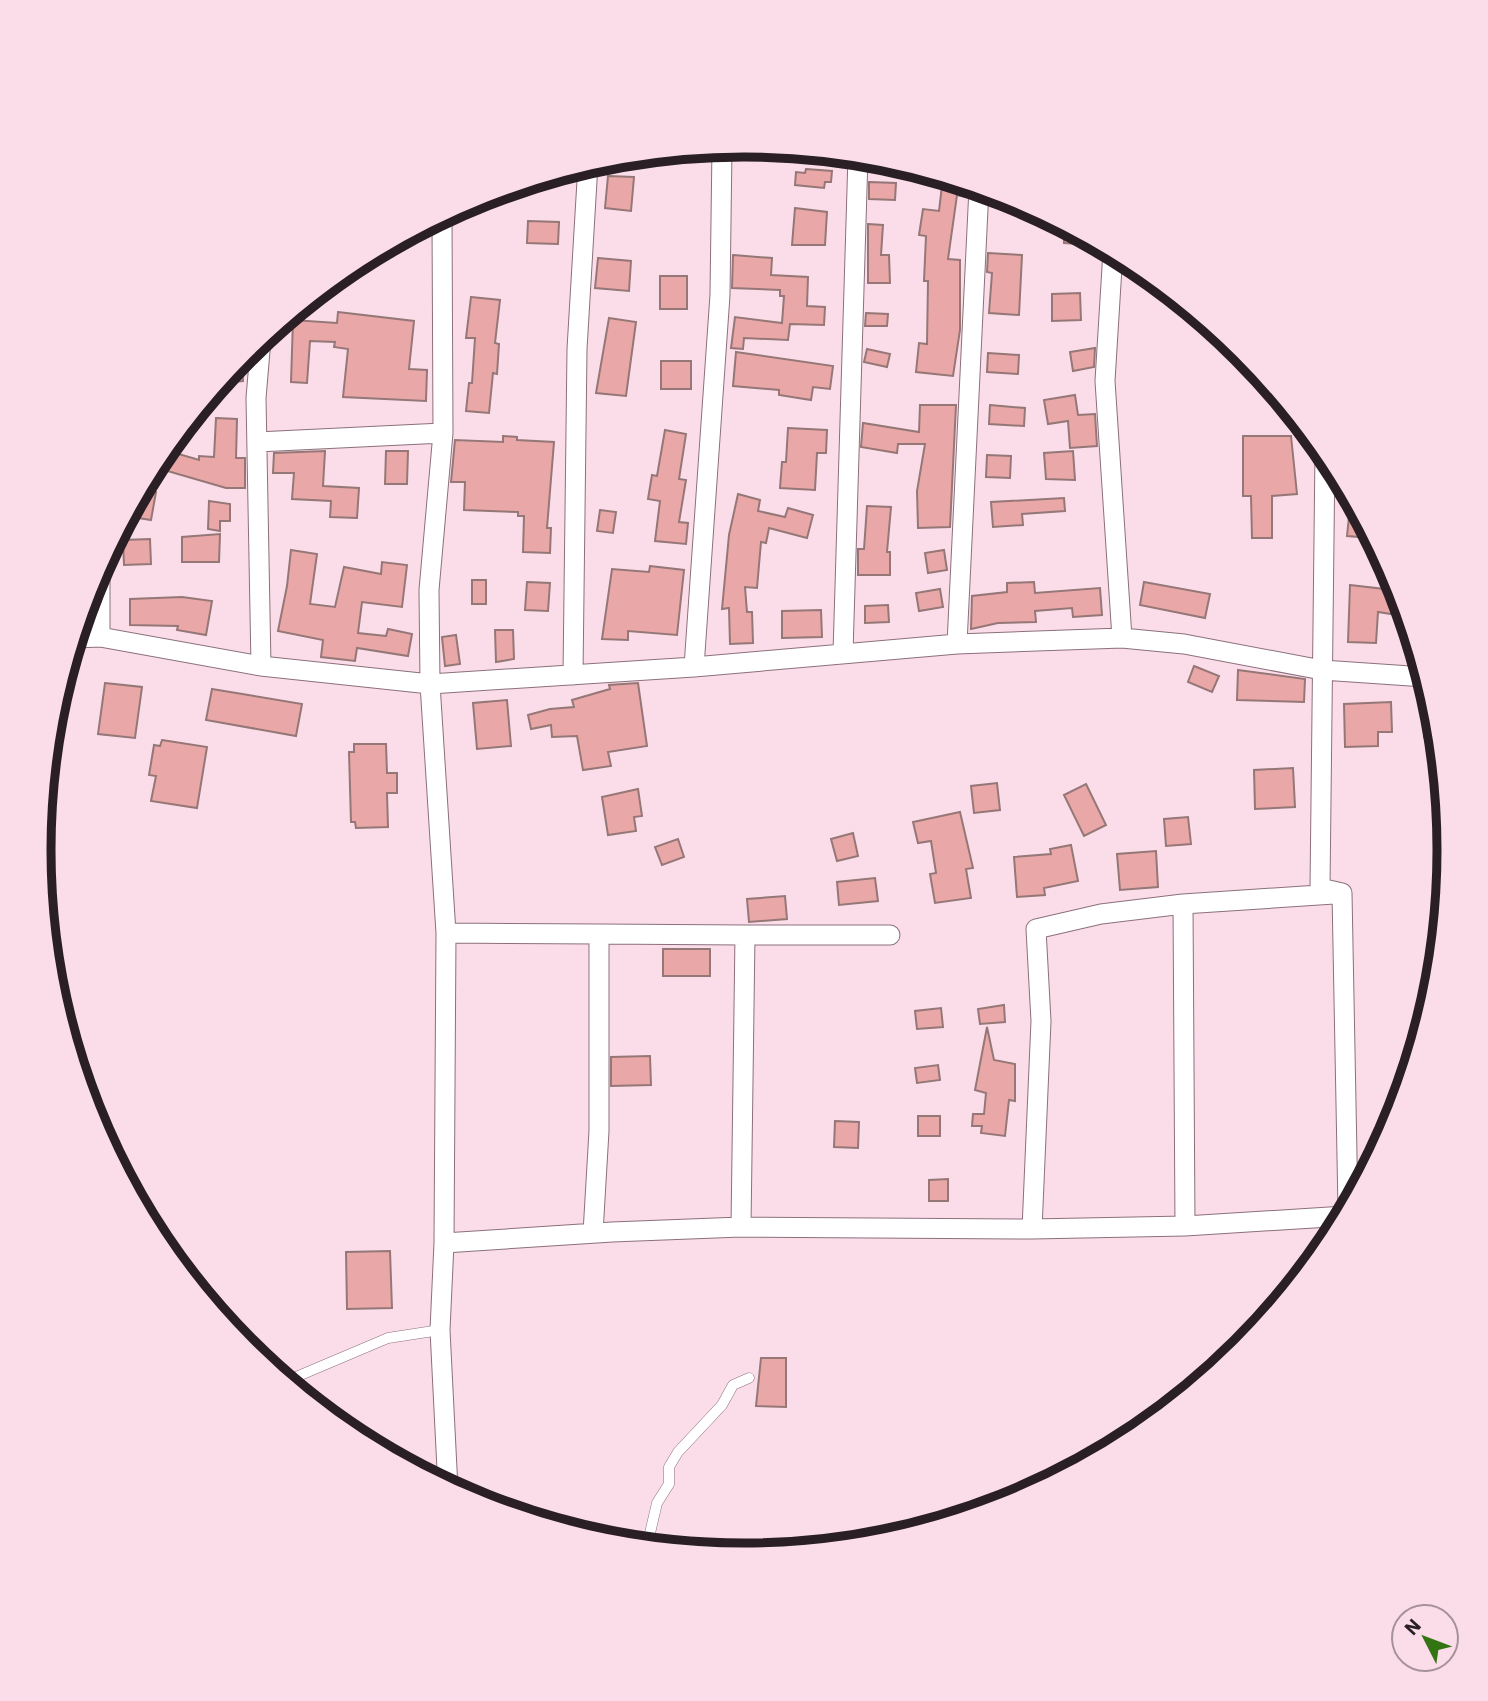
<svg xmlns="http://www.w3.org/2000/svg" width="1488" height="1701" font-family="'IBM Plex Sans',sans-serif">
  <rect width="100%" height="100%" fill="#fbddea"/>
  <path fill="#e9a8a7" stroke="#957777" stroke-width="2" d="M806,169L832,171L831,182H825L824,188L795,185L796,172L805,173Z
    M608,176L634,177L631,211L605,208Z
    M943,177L968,185L966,197L957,195L948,259L960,260V330L953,376L916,372L919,343L927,344L928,281H924L926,236L919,235L923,209L939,211Z
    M869,182L896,183L895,200L869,199Z
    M795,208L827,212L825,245H792Z
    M528,221L559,222L558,244L527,243Z
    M868,224L883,225L881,255H889L890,283H868Z
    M1064,226L1069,228L1100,245L1064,243Z
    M988,253L1022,255L1019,315L989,313L992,273L987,272Z
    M733,255L772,258L771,275L808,277L807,306L825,307L824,325L790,324L788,340L744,338L743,349L731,348L735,317L782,323L784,296H780V290L732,288Z
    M598,258L631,261L629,291L595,288Z
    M660,276H687V309H660Z
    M1080,293L1081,320L1052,321V294Z
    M471,297L500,300L495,343L499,344L497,374L493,373L489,413L466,411L469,383H472L475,338H466Z
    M338,312L414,321L409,369L427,370L426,401L343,397L348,349L334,347L335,342L310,341L307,383L291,382L293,320L337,323Z
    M866,313L888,314L887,326H865Z
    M609,318L636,322L626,396L596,393Z
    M1095,348L1094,367L1073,371L1070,352Z
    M867,349L890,354L887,367L864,362Z
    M736,352L833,366L830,389L813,387L811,400L779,395V390L733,386Z
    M988,353L1019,355L1018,374L987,372Z
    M242,356L243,381L220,383L229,372Z
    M661,361H691V389H661Z
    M1075,395L1078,415L1095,414L1097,446L1070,448L1068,421L1048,424L1044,400Z
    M920,405H956L950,527L918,528L917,491L925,444H898L897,453L861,447L863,423L919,432Z
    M990,405L1025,408L1024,426L989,424Z
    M216,418L237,419L236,458H245V488H226L164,470V463H155L165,450L199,460V456L214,457Z
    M788,428L827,430L826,453H817L815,490L780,488L782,462H786Z
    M665,430L686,434L679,479L686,480L679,522L688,523L686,544L655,541L660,501L648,499L652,475L657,476Z
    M503,436L517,437V440L554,442L547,528H551L550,553L523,552L524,516H518V512L464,510L465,482H451L455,440L503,442Z
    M1243,436H1291L1297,494L1272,496V538H1252L1251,496H1243Z
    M325,451L323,486L359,488L357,518L330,517L331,501L292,499L294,473H273L274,453Z
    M386,451H408L407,484H385Z
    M1073,451L1075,480L1046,479L1044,453Z
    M987,455L1011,456L1010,478L986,477Z
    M141,490L156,492L151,520L126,516Z
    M738,494L760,500L758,511L785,517L788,508L813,515L807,538L769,528L766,543L761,542L757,588L745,587L747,612H752L753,643L730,644L729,608L722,609L729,535Z
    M1351,497L1352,499L1373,538L1347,536Z
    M1064,498L1065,511L1022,514L1023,525L993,527L991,502Z
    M209,501L230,504V521H220V531L208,529Z
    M867,506L891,507L887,552H890V575H858V549H864Z
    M600,510L616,512L613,533L597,531Z
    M220,534L219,562H182V537Z
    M150,539L151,564L124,565L123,540Z
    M291,550L317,554L310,604L335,607L344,567L381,574L382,562L407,565L402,607L362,602L358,633L386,636L388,629L412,634L408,656L357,648L355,661L321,657L323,640L278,631L287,586Z
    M944,550L947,570L928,573L925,553Z
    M650,566L684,570L677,635L628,631V640L602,639L612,569L649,572Z
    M472,580H486V604H472Z
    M527,582L550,583L548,611L525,610Z
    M1034,582L1035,593L1100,588L1102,615L1073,617L1072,608L1035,611L1036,622L998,623L971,629L972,596L1007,592V583Z
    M1144,582L1210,594L1205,618L1140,605Z
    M1350,585L1393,590L1391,614L1378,612L1376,643L1348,642Z
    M940,589L943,607L919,611L916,593Z
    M182,597L212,601L206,635L177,630L178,626L130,625V599Z
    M888,605L889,622L865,623V606Z
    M821,610L822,637L782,638V611Z
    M495,630H513L514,659L496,662Z
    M456,635L460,664L445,666L442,637Z
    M1194,666L1219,676L1212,692L1188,682Z
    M1238,670L1305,679L1304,702L1237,700Z
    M105,683L142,687L135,738L98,734Z
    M638,683L647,746L608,752L611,766L583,770L577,736L552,737L551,725L531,729L528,715L550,709L574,707L572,700L610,689L609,685Z
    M1429,688L1436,713L1438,737H1424V689Z
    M212,689L302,704L296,736L206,720Z
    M507,700L511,746L477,749L473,703Z
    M1391,702L1392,732H1378V746L1345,747L1344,704Z
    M162,740L207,747L197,808L151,801L156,776L149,775L154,745L160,746Z
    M354,744H386L387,773H397V793H387L388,827L356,828L355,822H351L349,752H354Z
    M1293,768L1295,807L1255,809L1254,770Z
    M997,783L1000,810L974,813L971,786Z
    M1086,784L1106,825L1084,836L1064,795Z
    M638,789L642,816L634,817L636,831L608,835L602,797Z
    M960,812L973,868L966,869L971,898L935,903L930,874L936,873L931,841L918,843L913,822Z
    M1188,817L1191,844L1166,846L1164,819Z
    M853,833L858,856L837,861L831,839Z
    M678,839L684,857L662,865L655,847Z
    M1071,845L1078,881L1044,888L1045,895L1017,897L1014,857L1051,854L1050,849Z
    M1156,851L1158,887L1120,890L1117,854Z
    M875,878L878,901L839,905L837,882Z
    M785,896L787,919L749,922L747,899Z
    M663,949H710V976H663Z
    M1004,1005L1005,1022L980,1024L978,1009Z
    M941,1008L943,1027L917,1029L915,1011Z
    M987,1027L994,1060L1015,1064V1101L1009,1100L1005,1136L981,1133L982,1126H972L973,1114H984L986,1093L975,1090Z
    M650,1056L651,1085L611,1086V1057Z
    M938,1065L940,1080L917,1083L915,1068Z
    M918,1116H940V1136H918Z
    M835,1121L859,1122L858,1148L834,1147Z
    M948,1179V1201H929V1180Z
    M390,1251L392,1308L347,1309L346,1252Z
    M761,1358H786V1407L756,1406Z"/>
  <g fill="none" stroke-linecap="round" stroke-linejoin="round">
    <g stroke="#8b707c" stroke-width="11">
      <path id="lane" d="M284,1382L388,1338L440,1330
        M647,1546L657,1503L669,1484V1467L678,1452L722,1405L733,1385L749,1378"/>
    </g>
    <g stroke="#8b707c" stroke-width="21">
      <path id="street" d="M442,216L443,433L429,590L430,684L446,933L444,1243L440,1330L448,1489
        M1113,251L1105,381L1122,638
        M257,442L443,433
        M1325,451L1320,888L1342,893L1348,1209
        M100,567V637
        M75,638L100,637L261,666L430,684L694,667L957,644L1122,638L1184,644L1322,670L1425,677
        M957,644L979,188
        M843,653L858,156
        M261,666L256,398L261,339
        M694,667L720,295L722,147
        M573,675L577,349L588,164
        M446,933L599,934
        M1185,1226L1183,904L1334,894
        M741,1227L745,935H890
        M1032,1229L1041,1021L1036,929L1101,914L1183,904
        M593,1233L599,1131V934L745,935
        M444,1243L612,1232L741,1227L1032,1229L1185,1226L1345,1216"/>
    </g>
    <use href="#lane" stroke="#fff" stroke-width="10"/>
    <use href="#street" stroke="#fff" stroke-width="19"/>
  </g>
  <path d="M0 0H1488V1701H0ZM51 850a693 693 0 1 1 1386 0a693 693 0 1 1-1386 0Z" fill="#fbddea" fill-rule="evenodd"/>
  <path fill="none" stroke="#2a1f24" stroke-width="9" d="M51 850a693 693 0 1 1 1386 0a693 693 0 1 1-1386 0Z"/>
  <g transform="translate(1425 1638) rotate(312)"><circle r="33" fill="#fbddea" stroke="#a7919b" stroke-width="2"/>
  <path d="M0-5L12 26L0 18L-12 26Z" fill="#347513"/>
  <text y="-10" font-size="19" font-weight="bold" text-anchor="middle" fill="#2a1f24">N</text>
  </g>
</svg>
